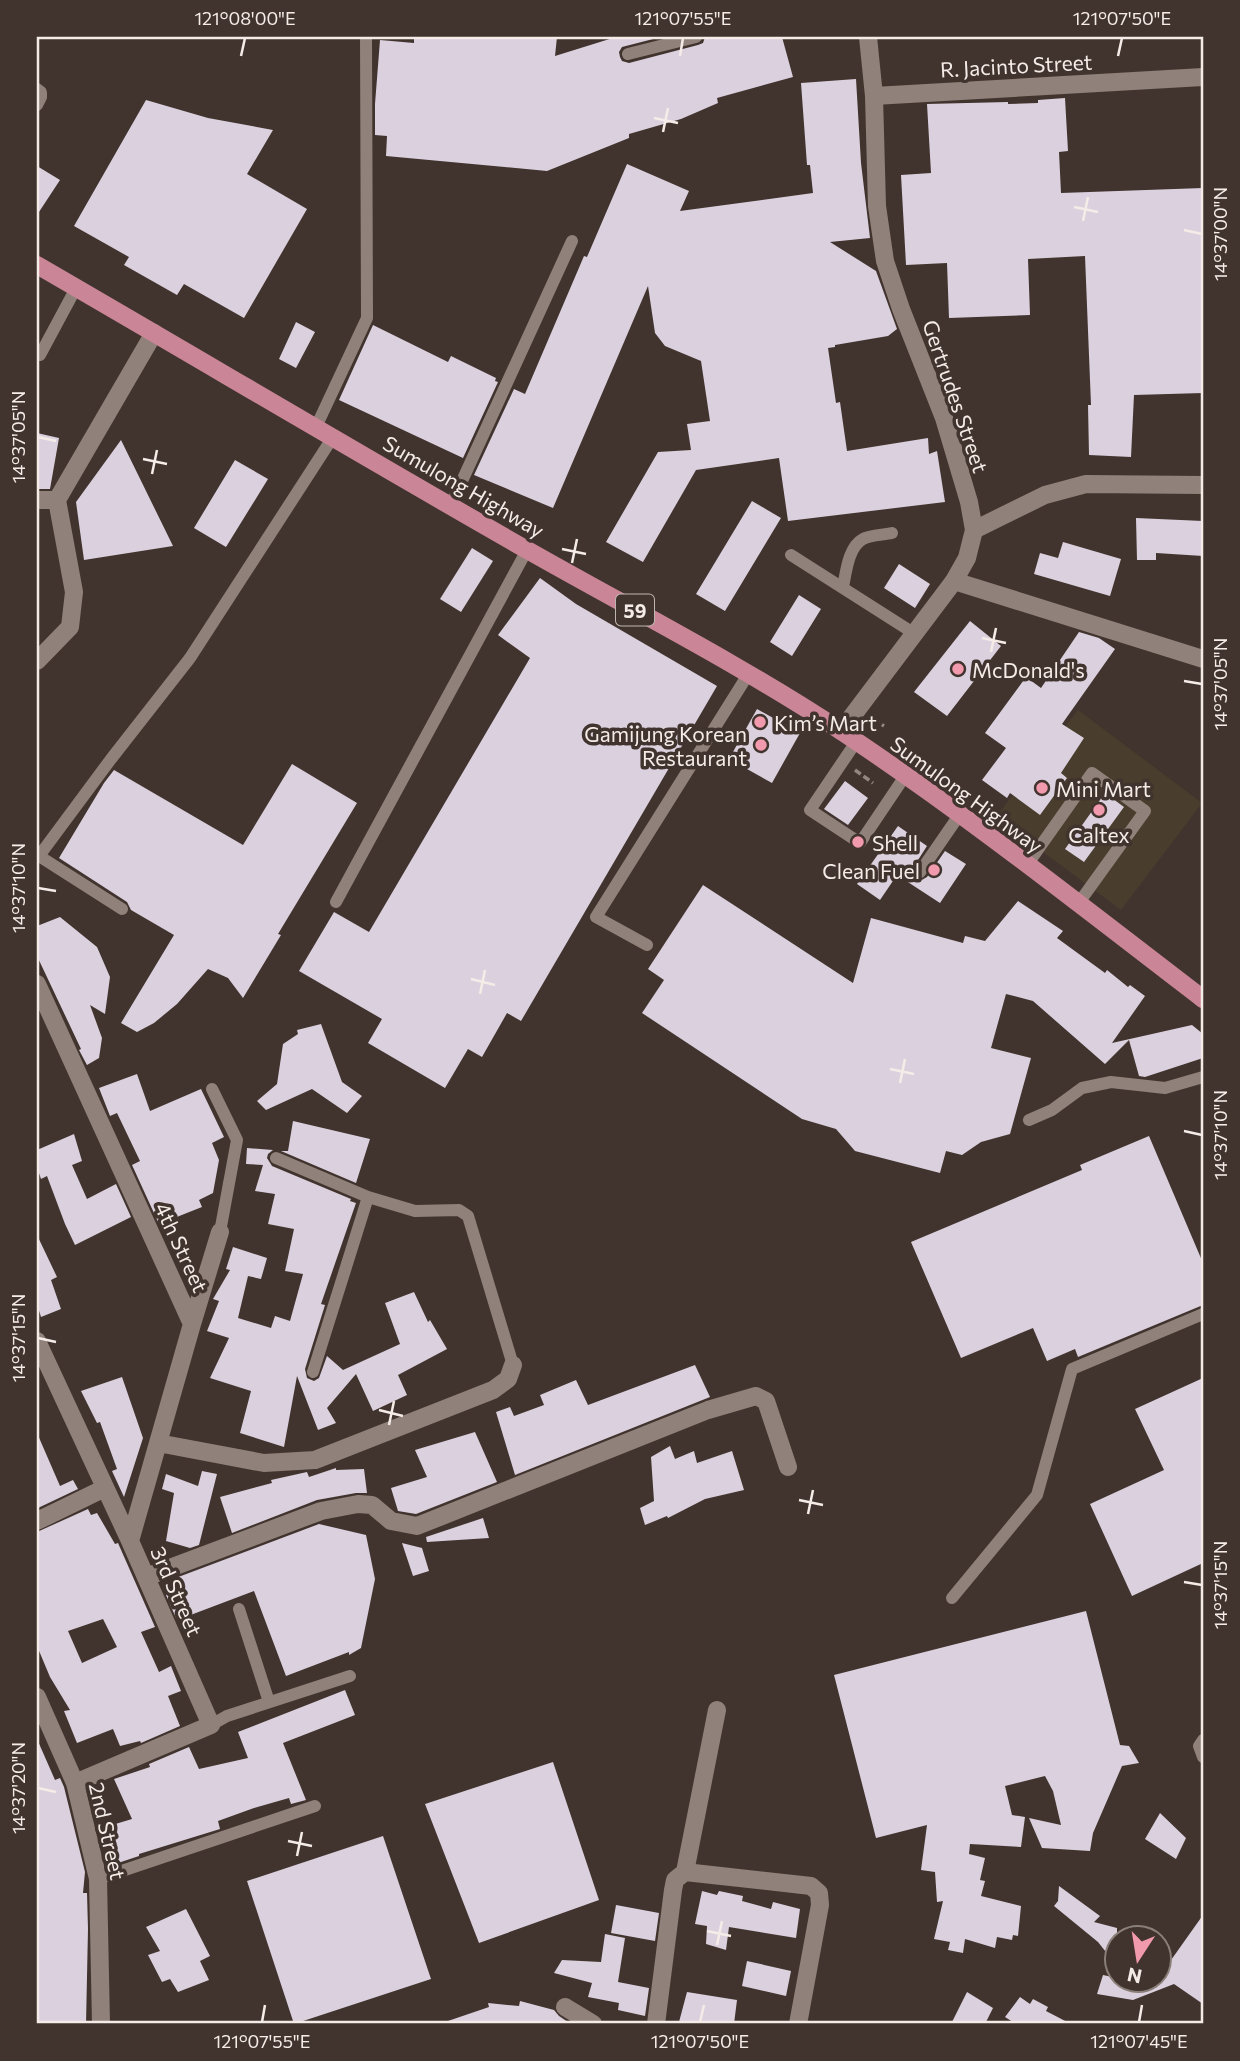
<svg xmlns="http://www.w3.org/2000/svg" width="1240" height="2061" font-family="Commissioner,sans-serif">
  <rect width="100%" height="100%" fill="#41342e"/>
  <path fill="#493d2d" d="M1078,710L1202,803L1121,910L996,817Z"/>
  <path fill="#dbd0de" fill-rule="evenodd" d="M414,37H557L555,56L616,37H661L622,47L619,52L620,57L622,61L629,63L698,45L703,43L705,37H782L793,77L717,98L718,103L681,119L629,134V138L547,171L386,156L387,136L375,135V104L380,40L414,43Z
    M856,79L861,163L870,238L830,242L876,271L897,329L888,336L835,345V347L828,348L836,403L840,402L847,451L928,438L929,454L937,451L945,502L788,521L779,458L696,470L643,562L606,542L658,452L691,450L687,424L710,421L701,361L665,346L655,333L648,286L553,508L474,475L514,389L525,394L584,256L587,257L627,164L689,191L680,211L813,193L810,165H807L801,83Z
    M1065,98L1068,151L1059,152L1061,193L1203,188V393L1134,395L1131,457L1089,455L1088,405H1091L1085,256L1028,259L1030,315L949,318L947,263L906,265L901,175L931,173L927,104L1008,102V104L1038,103V100Z
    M146,100L208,118L273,130L247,174L307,209L244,318L184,284L177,295L124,265L129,257L74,226Z
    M37,166L60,180L37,215Z
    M296,322L315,332L296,368L279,359Z
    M373,325L448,362L451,356L496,378L495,381L498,382L463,458L339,400Z
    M37,433L59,438L50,489H37Z
    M121,440L173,546L84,560L76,502Z
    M235,460L268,479L226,547L194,528Z
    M752,501L781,518L725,611L696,594Z
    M1136,518L1203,521V556L1156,553V560H1137Z
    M1063,542L1121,559L1110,596L1034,574L1040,553L1058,558Z
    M472,548L493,561L461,612L440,599Z
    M899,564L930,584L915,608L884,588Z
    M540,578L576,604L717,686L521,1021L507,1013L482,1057L468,1049L445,1088L368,1043L382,1019L299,971L334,912L369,932L530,658L498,635Z
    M799,595L821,609L792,656L770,642Z
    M970,621L1001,646L947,716L914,692Z
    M1079,632L1099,638L1115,649L1062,724L1084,738L1061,773L1067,778L1040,815L1010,793L1007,798L982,780L1006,748L985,733L1026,677L1041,688Z
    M757,709L800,733L772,783L729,759Z
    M292,764L357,803L278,934L281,935L243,998L228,978L208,969L177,1004L154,1023L137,1032L121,1023L174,935L131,910L127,902L59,858L104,783L114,770L243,845Z
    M845,781L868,798L848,825L824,809Z
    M1105,793L1124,807L1084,862L1065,849Z
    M898,826L927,846L911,871L912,876L916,880L920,881L927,877L945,851L966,864L940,903L897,875L880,900L857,884Z
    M703,885L853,983L871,918L963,943L965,936L985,941L1018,901L1063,931L1057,938L1105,973L1107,970L1128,987L1130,985L1145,996L1112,1043L1192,1025L1203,1034V1058L1145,1077L1139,1076L1129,1040L1105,1064L1033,1001L1006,994L991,1048L1031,1058L1010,1134L981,1142L962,1155L946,1151L940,1173L855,1151L836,1129L802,1119L642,1013L664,980L648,969Z
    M60,917L97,947L110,977L105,1014L90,1005L102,1038L99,1058L87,1065L79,1050L81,1049L37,956V926Z
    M321,1024L342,1082L362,1096L347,1113L312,1089L266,1110L257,1101L277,1084L283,1044L298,1034L297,1030Z
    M137,1074L150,1111L201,1089L224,1137L212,1143L219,1160L213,1193L199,1200L202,1207L159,1224L132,1165L140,1161L117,1113L110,1116L99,1088Z
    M293,1121L370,1139L356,1183L281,1151H288Z
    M74,1134L82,1161L72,1165L87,1199L116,1184L131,1217L75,1245L65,1224L47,1176L41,1179L37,1167V1150Z
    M1149,1136L1203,1263V1305L1078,1357L1075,1349L1047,1361L1033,1328L961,1358L911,1242L1082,1170L1080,1165Z
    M247,1148L273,1150L268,1154L267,1158L272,1166L351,1199L350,1201L356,1203L321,1304L325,1305L305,1369L307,1378L314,1381L319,1378L327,1356L343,1370L400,1344L385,1303L414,1292L428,1322L430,1320L447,1349L398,1375L407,1395L373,1411L356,1374L327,1408L336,1423L318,1430L297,1376L284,1447L240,1433L251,1391L210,1378L229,1338L207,1331L219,1301L213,1299L230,1270L226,1269L233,1247L267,1258L261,1279L248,1276L238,1318L271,1328L275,1316L290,1321L303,1274L285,1271L294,1229L268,1224L275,1194L255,1191L263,1165L246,1164Z
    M37,1235L57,1277L51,1280L61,1309L41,1317L37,1304Z
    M695,1365L710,1397L515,1475L496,1412L510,1407L514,1416L544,1405L540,1395L576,1380L588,1405Z
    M122,1377L143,1438L124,1497L112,1471L117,1469L100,1422L97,1423L81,1391Z
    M1203,1378V1563L1132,1596L1090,1504L1164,1470L1135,1409Z
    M475,1432L497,1482L416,1514L398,1511L391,1488L427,1477L415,1450Z
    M37,1433L60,1486L73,1480L78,1489L38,1508Z
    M670,1446L675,1459L694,1451L697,1463L732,1451L744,1490L705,1499L668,1518L667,1516L645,1525L640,1508L654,1501L651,1457Z
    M336,1468V1470L364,1469L367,1493H356L317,1500L232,1533L220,1497L272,1483L271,1480L307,1472L309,1477Z
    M202,1471L217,1474L199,1545L190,1548L166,1541L174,1493L162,1489L166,1474L198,1486Z
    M88,1509L91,1515L97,1513L115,1544L118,1543L155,1627L141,1632L159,1672L171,1666L181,1691L168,1696L180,1726L141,1743L140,1741L120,1746L113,1729L77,1743L64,1711L70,1710L50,1677L37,1646V1532ZM103,1619L117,1647L82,1663L68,1631Z
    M483,1518L489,1538L427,1542L426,1537Z
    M319,1524L366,1535L375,1579L361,1648L349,1655V1652L286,1676L254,1591L180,1619L179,1617L176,1618L166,1595L173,1579Z
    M402,1543L422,1548L429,1571L413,1576Z
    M1086,1611L1120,1745L1129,1746L1139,1763L1122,1766L1093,1833L1090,1851L1042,1848L1029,1818L1061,1825L1053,1791L1045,1776L1005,1786L1012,1815L1025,1817L1021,1847L970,1844L969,1854L985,1858L980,1880L985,1881L981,1896L1021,1906L1018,1936L1013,1935L1012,1940L997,1937L995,1948L965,1939L963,1953L948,1950L950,1942L934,1939L943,1901L937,1902L935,1872L921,1870L927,1825L876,1838L834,1675Z
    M345,1690L355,1715L283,1743L306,1800L291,1804L289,1798L254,1808L218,1821L220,1829L139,1854V1856L115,1864L102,1828L132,1819L114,1779L150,1767L149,1764L189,1747L199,1769L248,1758L238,1732Z
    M37,1739L55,1780L60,1778L64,1787L85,1872L83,1893H87L88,1929L86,2024H37Z
    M553,1762L599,1900L479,1943L425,1804Z
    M1160,1813L1186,1838L1176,1859L1145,1839Z
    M383,1836L431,1979L294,2024L247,1881Z
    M1059,1886L1100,1916L1094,1922L1117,1928V1966L1098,1942L1054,1906L1058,1901Z
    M702,1891L717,1895L719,1891L743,1896L742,1901L771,1909L773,1902L800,1909L796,1938L729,1927L726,1950L706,1944L707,1926L695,1924Z
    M616,1905L659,1913L655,1941L611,1933Z
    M186,1909L210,1956L200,1961L209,1980L178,1992L170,1979L162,1982L148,1955L160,1951L146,1927Z
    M1203,1915V2004L1174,1984L1133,2000L1097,1994L1103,1975L1117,1978V1980H1159V1977Z
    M605,1934L625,1938L618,1982L649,1988L645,2016L618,2010L619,2003L588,1997L592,1983L554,1973L562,1960L601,1962Z
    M747,1961L791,1971L786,1996L742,1986Z
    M687,1992L737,2000L734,2024H696L679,2022Z
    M967,1992L993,2008L985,2024H951Z
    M1020,1997L1030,2004L1033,1999L1048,2007L1046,2011L1071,2024H1016L1005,2017Z
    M520,2001L554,2010L559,2016L571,2024H446L445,2022L489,2007L488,2003L519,2006Z"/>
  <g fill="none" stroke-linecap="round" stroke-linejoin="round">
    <path stroke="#918681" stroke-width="3.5" stroke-dasharray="7 3.5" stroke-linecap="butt" d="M873,719L884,726
      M855,770L873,783"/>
    <path stroke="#90817a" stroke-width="12" d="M628,54L696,37
      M37,89L41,92V97L37,105
      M37,353L40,355L76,288
      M316,427L367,318L366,37
      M451,505L572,241
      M791,555L915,634
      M843,587C846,573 848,547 863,539C870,535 883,535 892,533
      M856,742L810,810L860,843L905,776
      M1027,865L1092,773L1145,811L1078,904
      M920,872L960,814
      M336,902L527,550
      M122,909L39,856L111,759L190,658L333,437
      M647,945L596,917L749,673
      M212,1089L237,1140L220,1232
      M1029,1120L1052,1110L1082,1088L1111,1082L1165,1088L1203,1077
      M276,1158L368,1197L415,1211L459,1210L468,1216L513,1365
      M313,1372L368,1197
      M952,1598L1037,1495L1072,1369L1203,1314
      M239,1609L269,1702
      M211,1725L227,1716L350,1676
      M1203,1740L1199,1746L1203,1757
      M98,1879L315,1806"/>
    <path stroke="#90817a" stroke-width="18" d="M874,96L1203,77
      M37,500H57
      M974,530L1045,495L1086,484L1203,485
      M954,581L1203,659
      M37,661L70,627L74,592L57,500L154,333
      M37,984L192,1324
      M37,1341L130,1541L211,1725L75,1783
      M158,1443L264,1463L315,1460L493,1390L508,1379L513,1365
      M37,1521L105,1488
      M130,1541L192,1324L220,1232
      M146,1577L321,1511L358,1504L372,1505L391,1521L417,1526L708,1410L756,1396L766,1401L788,1467
      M37,1697L75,1783L98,1879L101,2024
      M685,1872L717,1710
      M565,2007L593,2024
      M656,2024L673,1890L675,1880L685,1872L811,1886L819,1893L820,1905L798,2024"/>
    <path stroke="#90817a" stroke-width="18" d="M841,731L954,581L967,558L974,530L969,502L944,418L901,309L885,261L877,206L874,96L868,37"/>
    <path stroke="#ca8596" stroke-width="18" d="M37,265C201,360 364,457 529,551C633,610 741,665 841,731C966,814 1084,908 1203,999"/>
  </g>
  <path fill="none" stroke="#f5ece8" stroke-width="2.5" d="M241,56L245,38M680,56L683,38M1118,56L1122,38M654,118L678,123M663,132L668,108M1074,207L1098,212M1083,221L1088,197M1184,230L1202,234M38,437L56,441M143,459L167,464M152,474L157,450M562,549L586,554M572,563L577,539M982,638L1006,643M991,652L996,628M1184,681L1202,684M38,888L56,891M471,979L495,985M480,994L485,970M890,1069L914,1074M900,1083L905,1059M1184,1131L1202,1135M38,1338L56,1342M379,1410L403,1416M389,1425L394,1401M799,1500L823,1505M808,1514L813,1490M1184,1582L1202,1585M38,1788L56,1792M288,1841L312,1846M297,1856L302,1832M707,1931L731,1936M717,1945L722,1921M262,2022L265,2005M700,2022L704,2005M1139,2022L1142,2005"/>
  <g fill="#f29aad" stroke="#41342e" stroke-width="2.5">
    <circle cx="958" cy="669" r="7"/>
    <circle cx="760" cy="722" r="7"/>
    <circle cx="761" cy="745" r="7"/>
    <circle cx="1042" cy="788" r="7"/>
    <circle cx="1099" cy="810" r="7"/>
    <circle cx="858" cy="842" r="7"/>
    <circle cx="934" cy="870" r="7"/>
  </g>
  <g text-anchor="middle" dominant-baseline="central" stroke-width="7" stroke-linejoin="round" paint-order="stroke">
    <rect fill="#41342e" stroke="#bfb5b0" stroke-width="2" x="616" y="594.5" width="38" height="31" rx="5"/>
    <g font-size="19" font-weight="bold" fill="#f5ece8">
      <text x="635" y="610">59</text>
    </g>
    <g font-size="21" fill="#f5ece8" stroke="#41342e">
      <text transform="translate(1016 65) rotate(-3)">R. Jacinto Street</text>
      <text transform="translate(956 396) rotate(71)">Gertrudes Street</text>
      <text transform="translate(464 486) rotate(30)">Sumulong Highway</text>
      <text transform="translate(967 794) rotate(36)">Sumulong Highway</text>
      <text transform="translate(182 1247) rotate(65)">4th Street</text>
      <text transform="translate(177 1591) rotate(66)">3rd Street</text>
      <text transform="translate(108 1831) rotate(77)">2nd Street</text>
    </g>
    <g font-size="21" fill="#f5ece8" stroke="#41342e" text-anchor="start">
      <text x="972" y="669">McDonald's</text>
      <text x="774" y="722">Kim’s Mart</text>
      <text x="747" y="733" text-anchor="end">Gamijung Korean<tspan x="747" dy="24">Restaurant</tspan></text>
      <text x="1056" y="788">Mini Mart</text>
      <text x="1099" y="834" text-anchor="middle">Caltex</text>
      <text x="872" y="842">Shell</text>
      <text x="920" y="870" text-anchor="end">Clean Fuel</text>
    </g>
  </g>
  <rect width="1240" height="2061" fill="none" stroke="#41342e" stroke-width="77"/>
  <g transform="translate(1138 1959) rotate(192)"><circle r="33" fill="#41342e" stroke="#897e78" stroke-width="2"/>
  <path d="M0-5L12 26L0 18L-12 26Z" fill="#f29aad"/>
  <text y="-10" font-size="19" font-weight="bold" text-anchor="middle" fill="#f5ece8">N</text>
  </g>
  <rect x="38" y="38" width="1164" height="1984" fill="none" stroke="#f5ece8" stroke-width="2.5"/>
  <g font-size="18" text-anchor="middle" fill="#f5ece8">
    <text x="245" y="25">121°08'00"E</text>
    <text x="683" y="25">121°07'55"E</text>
    <text x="1122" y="25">121°07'50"E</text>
    <text transform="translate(1221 234) rotate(-90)" y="6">14°37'00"N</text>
    <text transform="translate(19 437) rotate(-90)" y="6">14°37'05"N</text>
    <text transform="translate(1221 684) rotate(-90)" y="6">14°37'05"N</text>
    <text transform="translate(19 888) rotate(-90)" y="6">14°37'10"N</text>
    <text transform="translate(1221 1135) rotate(-90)" y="6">14°37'10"N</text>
    <text transform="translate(19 1338) rotate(-90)" y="6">14°37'15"N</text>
    <text transform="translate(1221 1585) rotate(-90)" y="6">14°37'15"N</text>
    <text transform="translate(19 1788) rotate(-90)" y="6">14°37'20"N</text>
    <text x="262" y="2048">121°07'55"E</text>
    <text x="700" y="2048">121°07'50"E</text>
    <text x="1139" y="2048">121°07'45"E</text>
  </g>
</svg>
